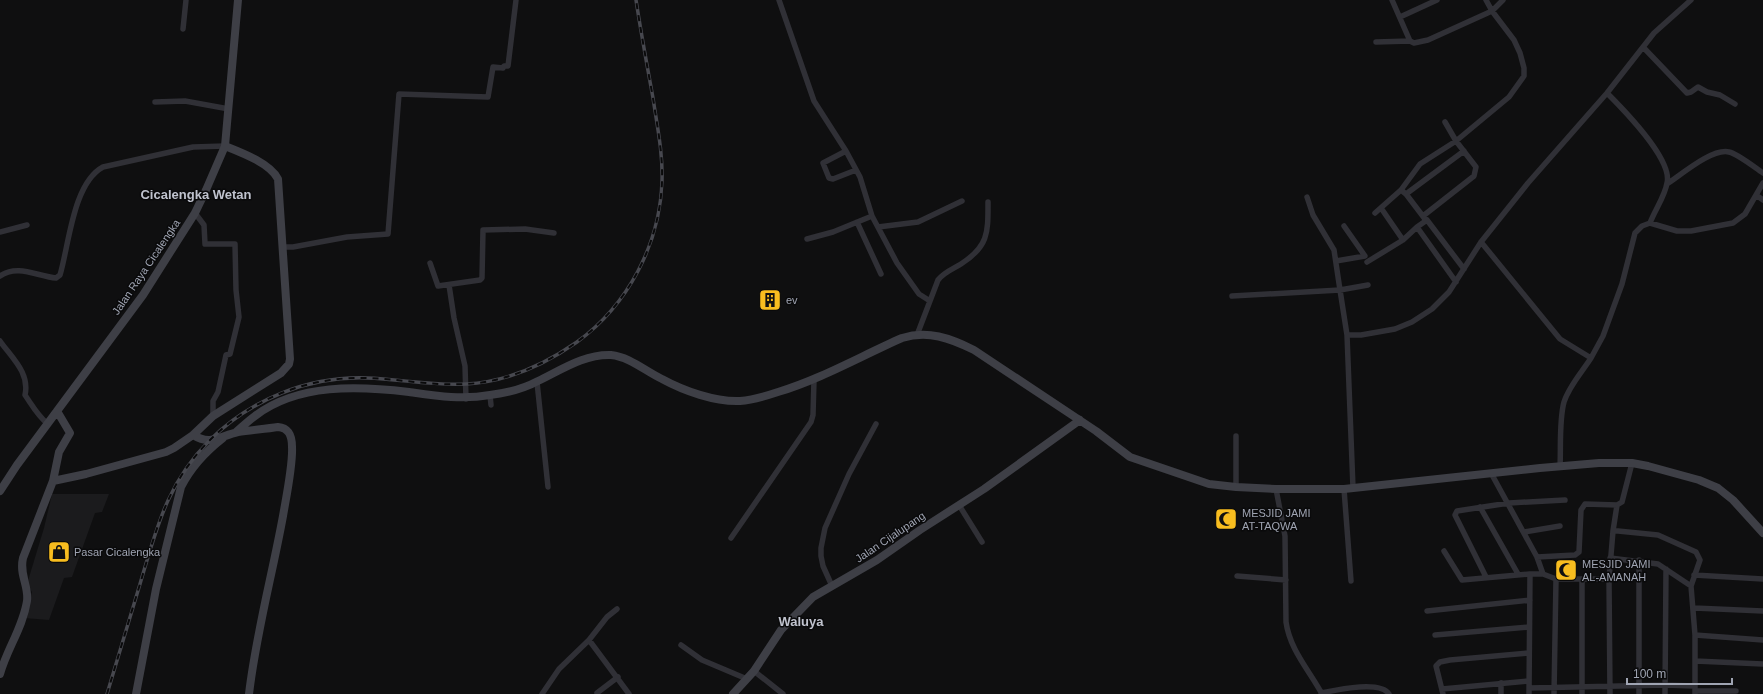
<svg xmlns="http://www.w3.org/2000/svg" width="1763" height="694" font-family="Helvetica,sans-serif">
  <rect width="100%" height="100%" fill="#0f0f10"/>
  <path fill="#1b1b1d" d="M52,494H109L102,512L95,513L72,577L64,578L49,620L24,618L32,592L27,584L44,528Z"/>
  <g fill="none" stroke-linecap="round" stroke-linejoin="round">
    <path stroke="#303036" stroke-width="5.5" d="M779,0L814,101L846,151L860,177L872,216L897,263L919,294L930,301
      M1392,0L1410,41L1414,43L1428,40L1492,11L1503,0
      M1400,17L1437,0
      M183,29L186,0
      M1376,42L1410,41
      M1643,47L1687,93L1691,92L1698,87L1707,92L1720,95L1735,104
      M1607,93C1623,109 1673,160 1667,183C1665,196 1655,210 1650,223
      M155,102L185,101L229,109
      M846,151L823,163L829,178L833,179L856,170
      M1667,184C1681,175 1712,148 1729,152C1738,154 1754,167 1763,173
      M1406,194L1401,190L1420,164L1456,141L1509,97L1524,76V68L1520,53L1514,40L1492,11L1486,0
      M1756,195L1763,200
      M1307,197L1313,215L1334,250L1340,290L1368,285
      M1381,208L1403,240
      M195,213L204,225L205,244H235L236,290L239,317L230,354L226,355L218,392L213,401V416
      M1375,213L1401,190
      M1423,216L1474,176L1476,167L1456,141L1445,122
      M1425,219L1406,194L1464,151
      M857,222L881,274
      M878,227L918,222L962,201
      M1417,227L1456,282
      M0,232L27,225
      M807,239L833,232L872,216
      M1481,242L1560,339L1591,358C1582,372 1569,386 1564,402C1559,420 1561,448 1560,467
      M283,247H293L347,237L388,234L399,94L488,97L493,67L503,68L504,66H508L516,0
      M1336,261L1365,256L1344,226
      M1367,262L1403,240L1417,227L1427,220L1464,269
      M430,263L438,286L480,280L482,278L483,230L525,229L554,233
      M0,276C17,264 37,276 56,278L60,275C69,245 73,183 103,167L193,147L225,146
      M449,285L454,318L465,366L466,399
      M1232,296L1340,290L1347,335L1353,488
      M917,335L938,280C944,272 953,269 961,264C989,246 988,232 988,202
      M1347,335H1361L1395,329L1412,322L1432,309L1449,292L1481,242L1528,183L1607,93L1654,33L1691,0
      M0,341C12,358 30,373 25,395C32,405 38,416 47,423
      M1591,358L1603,336L1622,284L1635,233L1642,226L1650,223L1677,231H1691L1733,223L1745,214L1763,183
      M537,382L548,487
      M490,395L491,405
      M1491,473L1537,557L1543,574
      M1236,487V436
      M1276,489L1285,536L1286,622C1290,650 1309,670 1322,694
      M1344,489L1351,581
      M959,505L982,542
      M1480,507L1518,574
      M1613,531L1617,505
      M1524,532L1560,526
      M731,538L811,422L813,415L814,380
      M1444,551L1462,580L1530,574
      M1537,557L1575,555L1579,552L1581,510L1585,504L1617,505L1622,502L1632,463
      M1610,558L1658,564L1691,586
      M1694,575L1763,579
      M1237,576L1286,580
      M1486,577L1455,515L1457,511L1509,503L1565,500
      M1582,579V694
      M832,586L823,566L821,556V548L825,528L849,474L876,424
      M1694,608L1763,611
      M1427,611L1530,600
      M1435,635L1529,627
      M1695,635L1763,640
      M589,640L607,617L617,609
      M681,645L702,660L747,679
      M1695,661L1763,664
      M754,671L783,694
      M1501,683V694
      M1529,688L1665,685L1694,686
      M1442,689L1528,681
      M1695,691H1736
      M597,693L618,677
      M1321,693C1336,690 1380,680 1389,694
      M542,694L559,669L589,640L629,694
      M1443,694L1436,666L1440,662L1450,660L1528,653
      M1529,694L1530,574H1543L1556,579H1609
      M1554,694L1556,579
      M1610,694L1609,579L1613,531H1618L1658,535L1696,552L1700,560L1691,586L1695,635V694
      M1639,694V560
      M1665,694L1666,569"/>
    <path stroke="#3e3f46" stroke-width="8" d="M236,432C242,427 248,421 255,416C298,383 359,386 409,392C437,396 462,400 490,395C507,393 523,389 538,381C561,370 584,354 611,355C630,357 645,371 662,379C684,391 715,402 740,401C753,400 766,396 778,392C821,379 861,356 902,338C928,330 950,338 974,350L1096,431L1130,457L1209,484L1236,487L1276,489H1344L1540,468L1599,463H1632L1648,466L1699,480L1718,488L1733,500L1763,533
      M193,435L213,416L281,373L289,364L290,359L278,179C270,163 240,152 225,146
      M53,481L59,452L70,433L57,411
      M0,491L17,465L143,295L195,213L206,190L225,146L238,0
      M0,674C7,649 23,627 27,601C29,586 19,575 23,558L53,481L86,474L166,452L174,448L193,435C211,446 220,436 238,432C251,430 265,429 278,427C289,428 292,436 292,447C293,465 286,498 283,516C272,576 256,634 249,694
      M136,694L156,589L181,487C191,467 205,452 223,438
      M733,694L754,671L781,630L813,597L877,560L920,530L984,489L1080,420"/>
    <g stroke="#47484f" stroke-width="3.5">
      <path id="rail" d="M107,694C118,657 129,620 140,584C157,527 167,483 210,440C251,399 309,376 367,378C400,379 433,386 466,384C506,382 544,365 577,342C628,305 660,244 662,181C663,153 657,125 653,98C647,65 641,33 636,0"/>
    </g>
    <use href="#rail" stroke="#0a0a0b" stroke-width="2" stroke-dasharray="6" stroke-linecap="butt"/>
  </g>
  <defs>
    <g id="building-square" transform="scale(1.15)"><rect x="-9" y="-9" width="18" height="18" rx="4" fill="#f8bd1f" stroke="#0a0a0b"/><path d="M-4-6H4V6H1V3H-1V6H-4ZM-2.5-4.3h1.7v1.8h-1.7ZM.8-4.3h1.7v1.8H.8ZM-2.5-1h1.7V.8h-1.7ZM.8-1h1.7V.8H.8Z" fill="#111"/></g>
    <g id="mosque-square" transform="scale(1.15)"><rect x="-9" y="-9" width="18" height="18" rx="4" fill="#f8bd1f" stroke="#0a0a0b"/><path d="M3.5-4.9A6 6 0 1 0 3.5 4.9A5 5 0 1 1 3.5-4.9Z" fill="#111"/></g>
    <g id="shop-square" transform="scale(1.15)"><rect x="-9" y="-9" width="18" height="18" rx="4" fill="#f8bd1f" stroke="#0a0a0b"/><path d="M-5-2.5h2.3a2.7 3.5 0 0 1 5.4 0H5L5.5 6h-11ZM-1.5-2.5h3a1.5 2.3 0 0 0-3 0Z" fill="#111"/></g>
  </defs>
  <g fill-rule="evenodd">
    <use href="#building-square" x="770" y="300"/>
    <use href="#mosque-square" x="1226" y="519"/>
    <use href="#shop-square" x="59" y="552"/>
    <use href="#mosque-square" x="1566" y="570"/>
  </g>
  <g text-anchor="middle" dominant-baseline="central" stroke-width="3" stroke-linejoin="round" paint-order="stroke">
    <g font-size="11" fill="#9fa4b2" stroke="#0a0a0b">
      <text transform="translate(146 267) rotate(-56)">Jalan Raya Cicalengka</text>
      <text transform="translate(890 537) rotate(-34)">Jalan Cijalupang</text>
    </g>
    <g font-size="11" fill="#9fa4b2" stroke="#0a0a0b" text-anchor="start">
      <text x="786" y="300">ev</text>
      <text x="1242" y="513">MESJID JAMI<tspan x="1242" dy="13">AT-TAQWA</tspan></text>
      <text x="74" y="552">Pasar Cicalengka</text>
      <text x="1582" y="564">MESJID JAMI<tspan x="1582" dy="13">AL-AMANAH</tspan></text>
    </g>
    <g font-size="13" font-weight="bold" fill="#c0c3ce" stroke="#0a0a0b">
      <text x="196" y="194">Cicalengka Wetan</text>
      <text x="801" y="621">Waluya</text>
    </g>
  </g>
  <path d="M1627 678v6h105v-6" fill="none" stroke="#9fa4b2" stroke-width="2"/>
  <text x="1633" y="678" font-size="12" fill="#9fa4b2" stroke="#0a0a0b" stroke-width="3" paint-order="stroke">100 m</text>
</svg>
